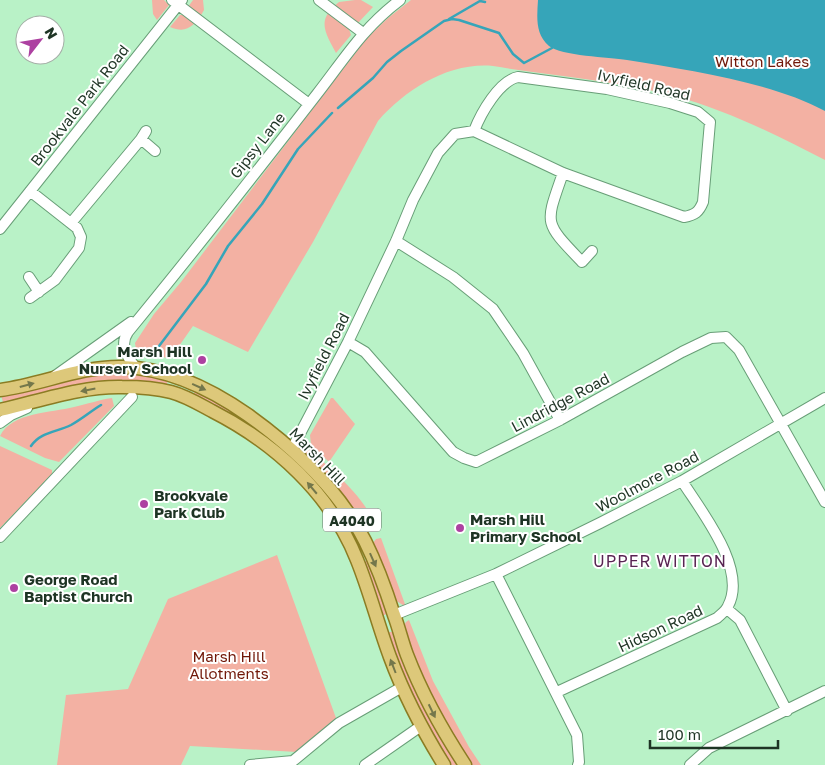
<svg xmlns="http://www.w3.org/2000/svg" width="825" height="765" font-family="'Golos Text',sans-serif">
  <rect width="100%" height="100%" fill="#b9f2c7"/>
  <path fill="#f3b1a3" d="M152,0H164L169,5L157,20L153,14Z
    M193,0H203L204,10L200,17L188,7Z
    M355,0H361L373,7L357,24L333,7L339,2Z
    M411,0H825V160C776,135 727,110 674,96C615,80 553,76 493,66C449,62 406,89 378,121L313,242L248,352L193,326L170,359L136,349L135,343L154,314L181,282L366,39L388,18Z
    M329,12L349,29L351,35L336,53C330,41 318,25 329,12Z
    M180,15H184L194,24C186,31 180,31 170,27Z
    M113,373H143L168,380L167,384L180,391L144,385L4,406L1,395L75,379Z
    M195,390L255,425L304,469L334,504L357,539L354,542L301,471L193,397Z
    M112,398L114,406L59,462L45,458L0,436C12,412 51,413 74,407C88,404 98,400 112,398Z
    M331,398H333L355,424L329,462L311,445L310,435Z
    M303,444C326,465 371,500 376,531L373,532L353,514L302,454L301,449Z
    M0,446L52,470V474L0,528Z
    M381,538L406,607L395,600L373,543L376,539Z
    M277,555L336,718L297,752L190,746L181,765H57L66,695L128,689L168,599Z
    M367,560L387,612L385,615H382L363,562Z
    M409,620L433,681L469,747L481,765H471C443,721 422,676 403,627L406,622Z
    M389,632H392L396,636L460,765H449L422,718L402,673L388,635Z"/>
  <path fill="#36a5b9" d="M538,0H825V111C771,82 688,70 627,60C609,57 561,56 549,46C535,34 537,17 538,0Z"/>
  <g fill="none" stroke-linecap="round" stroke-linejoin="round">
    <path stroke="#36a5b9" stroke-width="2.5" d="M449,19L480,1L485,2
      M338,108L373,78L387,62L401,51L444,21L452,19L459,20L499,33L513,54L524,63L552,48
      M153,354L206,284L228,246L262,204L298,149L332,113
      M31,446C40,432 57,432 71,425C82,419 91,411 101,405"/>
    <g stroke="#689e77" stroke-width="12">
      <path id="minor" d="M172,0L309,104
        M319,0L363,33
        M141,139L155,151
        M563,173C545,225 543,221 582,262L592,251
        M30,191L77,228L81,237L79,248L55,280L30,298
        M71,223L141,139L146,131
        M0,229L182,0
        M396,241L453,277L493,309L523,353L560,420
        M29,277L39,292
        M348,342L365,352L453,452L464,458L476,462L560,420L682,352L711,338L726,337L739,350L825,502
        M136,368C127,357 119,345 128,332C192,254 255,174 317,94C345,58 363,28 400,0
        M55,376L131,322
        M0,423L11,415L27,408
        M292,449L348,342L396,241L413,200L438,153L455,134L474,131C481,113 499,81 518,77L607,89L670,103L698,112L710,122L703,202C699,212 695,215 684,217L563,173L474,131
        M0,537L132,397
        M496,574L577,735L579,762L578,765
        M727,609L740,620L787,711
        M394,615L496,574L600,523L682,481L825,398
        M557,692L717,618C721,614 726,611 728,606C748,569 701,511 682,481
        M250,765L293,761L339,723L402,687
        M365,765L421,726
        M690,765L709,748L825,691"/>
    </g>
    <g stroke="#8b7c23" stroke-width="15">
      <path id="major" d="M0,390C41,385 80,366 122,367C168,368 211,389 248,415C294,448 339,490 365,541C377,565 386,590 394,615C399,628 402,642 407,655C422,694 442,730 465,765
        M0,410C40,401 81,386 122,387C138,387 156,388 171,392C186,396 199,404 212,411C275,443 331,494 357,560C370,592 378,625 390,657C404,695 423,731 444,765"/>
    </g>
    <use href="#minor" stroke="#fff" stroke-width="10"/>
    <use href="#major" stroke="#ddc87a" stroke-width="12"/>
  </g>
  <defs><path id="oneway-solid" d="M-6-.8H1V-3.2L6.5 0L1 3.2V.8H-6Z" transform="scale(1.25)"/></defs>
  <g fill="#74774b">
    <use href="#oneway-solid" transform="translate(27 385) rotate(-15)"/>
    <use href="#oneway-solid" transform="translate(199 387) rotate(24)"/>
    <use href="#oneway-solid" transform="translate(88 390) rotate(169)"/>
    <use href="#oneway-solid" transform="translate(312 488) rotate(-130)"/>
    <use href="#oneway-solid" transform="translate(373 560) rotate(66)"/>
    <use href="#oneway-solid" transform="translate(393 666) rotate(-111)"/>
    <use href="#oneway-solid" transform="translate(432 711) rotate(64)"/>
  </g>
  <g fill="#ad41a1" stroke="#fff" stroke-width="2">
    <circle cx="202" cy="360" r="5"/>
    <circle cx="144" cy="504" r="5"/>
    <circle cx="460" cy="528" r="5"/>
    <circle cx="14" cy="588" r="5"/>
  </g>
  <g text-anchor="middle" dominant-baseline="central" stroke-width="4" stroke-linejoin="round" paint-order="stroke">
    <rect fill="#fff" stroke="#627166" stroke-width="1" x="323" y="508.5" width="58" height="23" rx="4"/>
    <g font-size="14" font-weight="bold" fill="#1e3424">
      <text x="352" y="520">A4040</text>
    </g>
    <g font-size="15" fill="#711809" stroke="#fff">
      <text x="762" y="61">Witton Lakes</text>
      <text x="229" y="656">Marsh Hill<tspan x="229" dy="17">Allotments</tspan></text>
    </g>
    <g font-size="15" fill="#1e3424" stroke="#fff">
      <text transform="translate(644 84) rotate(13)">Ivyfield Road</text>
      <text transform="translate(79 105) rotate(-52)">Brookvale Park Road</text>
      <text transform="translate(257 145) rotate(-52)">Gipsy Lane</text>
      <text transform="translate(323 356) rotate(-63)">Ivyfield Road</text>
      <text transform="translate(560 402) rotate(-28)">Lindridge Road</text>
      <text transform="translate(318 456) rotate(46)">Marsh Hill</text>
      <text transform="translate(647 481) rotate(-28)">Woolmore Road</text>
      <text transform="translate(660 628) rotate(-25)">Hidson Road</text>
    </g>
    <g font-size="15" font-weight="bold" fill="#1e3424" stroke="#fff" text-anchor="start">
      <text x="192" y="351" text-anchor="end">Marsh Hill<tspan x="192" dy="17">Nursery School</tspan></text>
      <text x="154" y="495">Brookvale<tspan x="154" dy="17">Park Club</tspan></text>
      <text x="470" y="519">Marsh Hill<tspan x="470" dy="17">Primary School</tspan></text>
      <text x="24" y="579">George Road<tspan x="24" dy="17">Baptist Church</tspan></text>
    </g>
    <g font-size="16" letter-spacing="1" fill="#582452" stroke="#fff">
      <text x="660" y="561">UPPER WITTON</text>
    </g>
  </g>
  <g transform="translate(40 40) rotate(59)"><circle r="24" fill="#ffffff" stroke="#a5aea7"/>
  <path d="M0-4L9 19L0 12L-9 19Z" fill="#ad41a1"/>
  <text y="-8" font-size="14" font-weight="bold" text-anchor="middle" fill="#1e3424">N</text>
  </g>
  <path d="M650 740v8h128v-8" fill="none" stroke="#1e3424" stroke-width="2.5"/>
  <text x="658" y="740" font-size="15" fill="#1e3424" stroke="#ffffff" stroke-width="4" paint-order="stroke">100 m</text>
</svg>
